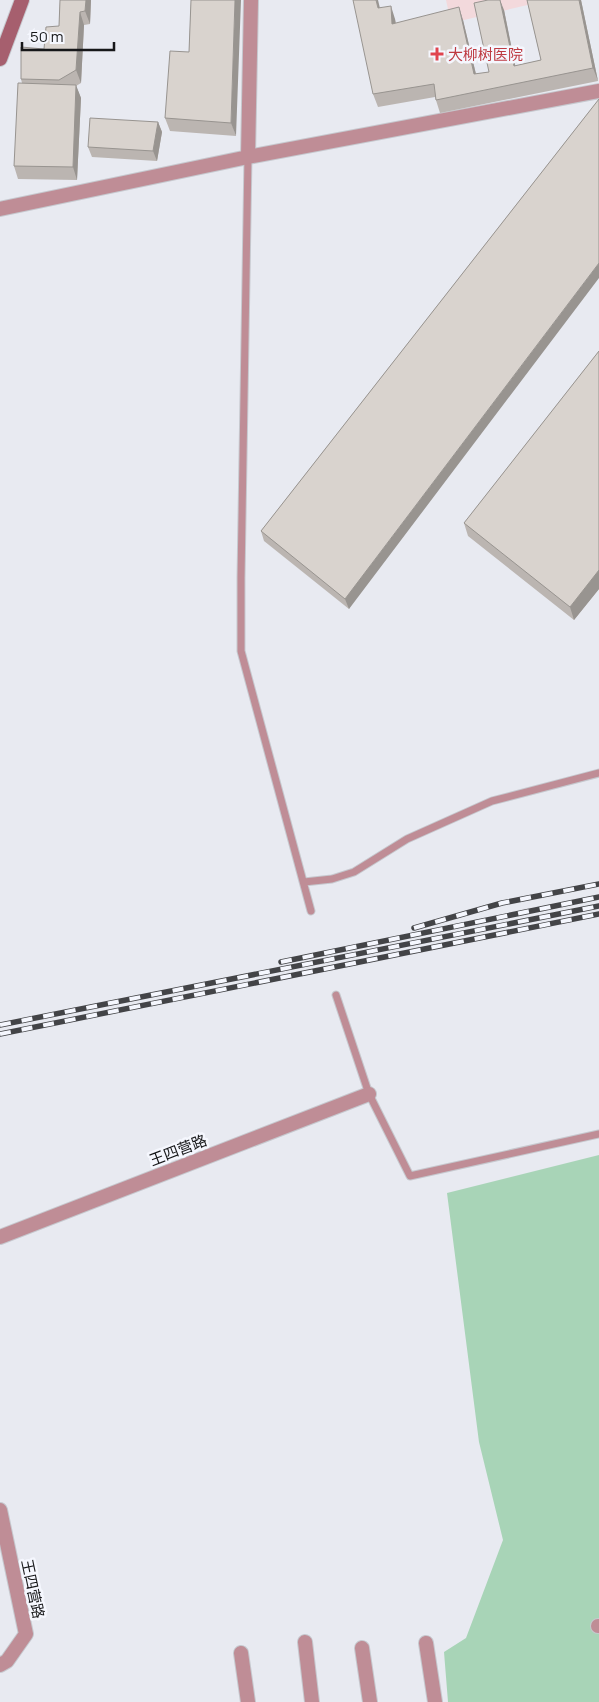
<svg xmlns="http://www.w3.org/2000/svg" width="599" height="1702" font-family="Manrope,'Noto Sans SC',sans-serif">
  <rect width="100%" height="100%" fill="#e8eaf1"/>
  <path fill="#f3d9dc" d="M446,0H549L451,23Z"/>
  <path fill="#a8d4b7" d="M599,1155V1702H448L444,1652L466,1638L503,1540L479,1442L447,1193Z"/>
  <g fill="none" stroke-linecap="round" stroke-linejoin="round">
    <g stroke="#c6c8ce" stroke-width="9">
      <path id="service" d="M248,157L241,578V651L311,911
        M304,882L332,879L354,872L407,839L492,801L599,773
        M336,995L369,1094L410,1176L599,1134"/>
    </g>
    <g stroke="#c6c8ce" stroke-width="16">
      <path id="minor" d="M248,157L251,0
        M0,209L248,157L599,91
        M0,1237L369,1094
        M0,1510L26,1634L7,1661L0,1665
        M598,1626H599
        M305,1642L312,1702
        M426,1643L435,1702
        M362,1648L370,1702
        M241,1653L248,1702"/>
    </g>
    <g stroke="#c6c8ce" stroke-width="16">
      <path id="secondary" d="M0,59L22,0"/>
    </g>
    <use href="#service" stroke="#bf8d96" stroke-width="7"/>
    <use href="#minor" stroke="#bf8d96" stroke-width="14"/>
    <use href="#secondary" stroke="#a65f6e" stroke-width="14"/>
    <g stroke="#434447" stroke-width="5.5">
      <path id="rail" d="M414,928L502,903L599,884
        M281,962L599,897
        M0,1025L599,906
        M0,1034L599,914"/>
    </g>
    <use href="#rail" stroke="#f5f7fe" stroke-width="4" stroke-dasharray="11" stroke-linecap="butt"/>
  </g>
  <path fill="#bbb5b1" d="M60,0H91L90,24L84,25L81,83L76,86L81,98L77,180L18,179L14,166L22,83L21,79L44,49L59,26Z
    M191,0L236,136L170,131L165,118L189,52Z
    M527,0H581L598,81L440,113L435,97L378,107L373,94L380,7L395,19L396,23L463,20L476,74L489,72L504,10L515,66L541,60Z
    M599,99L349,609L264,541L261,531Z
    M158,122L162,132L157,161L92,157L88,147Z
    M599,351V589L574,620L468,536L464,523Z"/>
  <path fill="#989490" d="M86,0H91L90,24L85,11Z
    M235,0H241L236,136L231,123Z
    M376,0H378L383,21L378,8Z
    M500,0L504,10L518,79L514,66Z
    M579,0H581L598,81L593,68Z
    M391,6L395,19L397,37L392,24Z
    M459,7L463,20L479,87L474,74Z
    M80,12L84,25L81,83L76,70Z
    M76,85L81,98L77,180L73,167Z
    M158,122L162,132L157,161L153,151Z
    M599,263V278L349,609L345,599Z
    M599,570V589L574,620L570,607Z"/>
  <path fill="#d9d3ce" stroke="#989490" d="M60,0H86L85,11L80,12L76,70L59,80L21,79V47L44,49L46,27L59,26Z
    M191,0H235L231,123L165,118L170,51L189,52Z
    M353,0H376L378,8L391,6L392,24L459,7L474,74L489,72L474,3L488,0H500L514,66L541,60L527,0H579L593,68L436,100L434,84L373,94Z
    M18,83L76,85L73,167L14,166Z
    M599,99V263L345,599L261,531Z
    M90,118L158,122L153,151L88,147Z
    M599,351V570L570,607L464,523Z"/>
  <path fill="#e0444e" stroke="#f5f7fe" stroke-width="2" d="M434.5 46.5h5v5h5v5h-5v5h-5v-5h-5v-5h5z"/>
  <g text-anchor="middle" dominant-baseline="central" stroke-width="5" stroke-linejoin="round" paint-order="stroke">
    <g font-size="15" fill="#be3a42" stroke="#f5f7fe" text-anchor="start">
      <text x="448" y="54">大柳树医院</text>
    </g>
    <g font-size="15" fill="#161719" stroke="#f5f7fe">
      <text transform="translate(178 1150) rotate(-21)">王四营路</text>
      <text transform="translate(33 1589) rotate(78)">王四营路</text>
    </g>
  </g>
  <path d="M22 42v8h92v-8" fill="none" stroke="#161719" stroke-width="2.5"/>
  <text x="30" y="42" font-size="15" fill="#161719" stroke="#f5f7fe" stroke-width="4" paint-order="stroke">50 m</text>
</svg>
